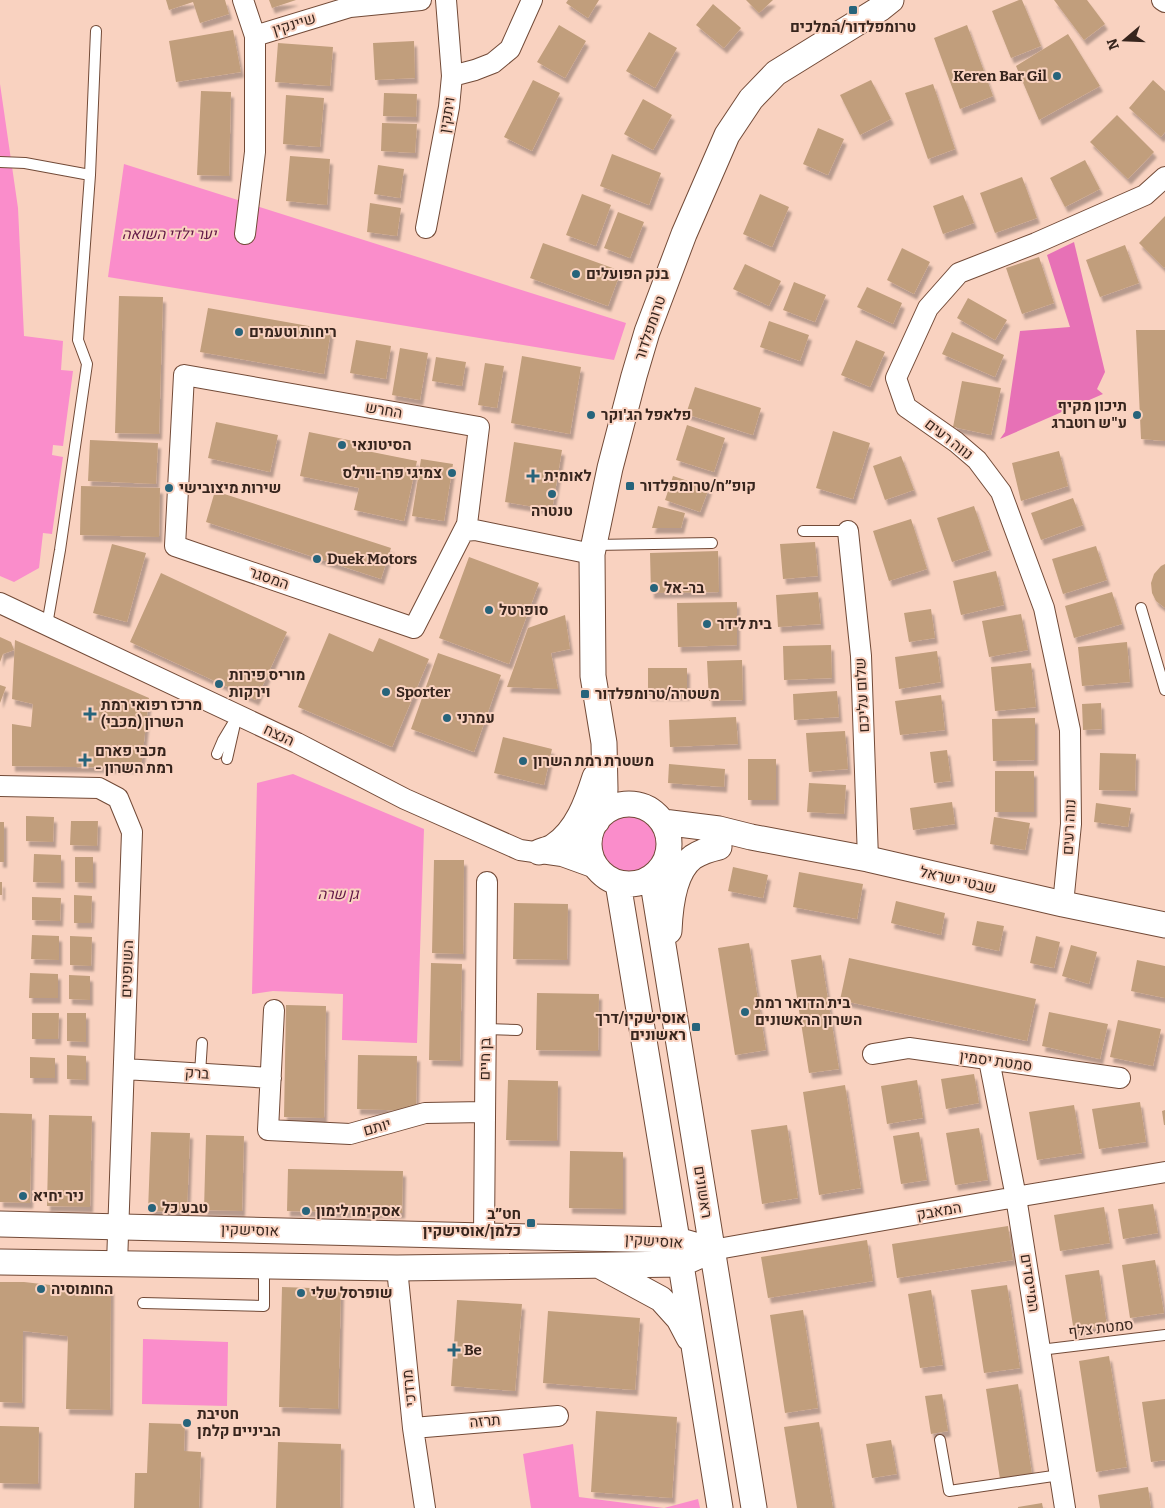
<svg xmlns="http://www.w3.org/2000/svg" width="1165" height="1508" font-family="Bitter,Heebo,serif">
  <defs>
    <filter id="shadow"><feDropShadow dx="3" dy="5.5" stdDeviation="1" flood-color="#0004"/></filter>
  </defs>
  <rect width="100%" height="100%" fill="#f9d2c0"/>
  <path fill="#fa8dcb" d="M0,84L18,208L24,336L63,341L61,370L73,371L63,446L53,445L52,455L63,457L52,534L43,533L39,568L14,582L0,576Z
    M124,164L626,323L614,360L108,277Z
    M293,774L424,829L417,1043L342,1040L343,994L273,991L252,994L257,783Z
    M600 844a29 29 0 1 1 58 0a29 29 0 1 1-58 0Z
    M143,1339L228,1342L227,1406L142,1404Z
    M573,1444L579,1497L664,1508L698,1499L700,1508H531L523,1454Z"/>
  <path fill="#e771b6" d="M1074,242L1105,372L1097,389L1103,394L1000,439L1005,432L1020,331L1070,327L1047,255Z"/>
  <path fill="#c19e7c" filter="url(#shadow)" d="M166,0H225L229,14L200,23L193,2L169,10Z
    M269,0H296L272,8Z
    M568,0H599L588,18L566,3Z
    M746,0H773L759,13Z
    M1019,0H1022L1041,46L1011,58L992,11Z
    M1054,0H1087L1105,24L1084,40Z
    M713,4L741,28L724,48L696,25Z
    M559,25L586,41L565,78L537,62Z
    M967,25L993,96L960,109L934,38Z
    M233,30L241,72L176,82L169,41Z
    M649,32L677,48L655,88L626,71Z
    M1068,34L1100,86L1039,120L1016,66Z
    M414,41L415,78L375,80L373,43Z
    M278,43L333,47L330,86L275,82Z
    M533,80L560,93L532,151L504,137Z
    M871,80L891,119L860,135L840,95Z
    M1153,80L1165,91V132L1161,137L1129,108Z
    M933,84L955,149L928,159L905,93Z
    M201,91L231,92L229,176L197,175Z
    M384,93L417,94L416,117L383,116Z
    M286,95L324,98L320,147L283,144Z
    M643,99L672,115L653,150L624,134Z
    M1117,115L1154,152L1128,179L1090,142Z
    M382,123L417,124L415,153L381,151Z
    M818,128L844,139L828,175L803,164Z
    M612,154L661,173L649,205L600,186Z
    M290,156L330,159L327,205L286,201Z
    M1085,160L1100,189L1065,207L1050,178Z
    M378,165L404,169L400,198L374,194Z
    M1022,177L1037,218L995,233L980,193Z
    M582,194L611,205L596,246L566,235Z
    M760,194L789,207L772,247L743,234Z
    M963,195L974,223L943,234L933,206Z
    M370,203L401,208L397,236L367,232Z
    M618,212L644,222L630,258L604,248Z
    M1165,216V267L1164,268L1139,243Z
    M543,243L621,271L608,306L530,278Z
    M1125,245L1139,283L1100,297L1086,260Z
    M902,248L930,262L914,294L887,280Z
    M1039,257L1054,303L1022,314L1006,268Z
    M745,264L781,281L769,306L733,289Z
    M794,282L826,295L815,322L783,310Z
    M867,287L902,303L893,324L857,307Z
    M119,296L163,297L159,434L115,433Z
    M968,298L1007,320L995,340L957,318Z
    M208,308L331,330L324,374L200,352Z
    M769,321L809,335L800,361L760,347Z
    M1136,330H1165V441L1141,439Z
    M952,332L1004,355L995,377L942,354Z
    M356,340L391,346L386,379L350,373Z
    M856,340L885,352L870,387L841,375Z
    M400,348L428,353L420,400L392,395Z
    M522,356L581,367L570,434L511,423Z
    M436,357L466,362L462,386L432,381Z
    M485,363L504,366L497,408L478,405Z
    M962,381L1001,388L991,435L953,427Z
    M695,387L761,408L753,435L686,414Z
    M216,422L278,435L270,472L208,458Z
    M687,425L725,438L714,472L676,460Z
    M833,431L870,443L853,499L816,488Z
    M309,432L368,444L367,451L417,461L404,521L354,510L359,488L300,476Z
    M90,440L158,443L156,484L88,481Z
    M514,442L562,450L552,510L505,502Z
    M1059,451L1068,486L1021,501L1012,463Z
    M901,456L914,490L885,500L873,466Z
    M421,459L453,464L444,521L412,516Z
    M673,476L709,488L700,512L665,500Z
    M81,486L160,488L159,537L80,535Z
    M215,491L391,548L381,579L206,522Z
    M1073,498L1083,525L1041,540L1031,513Z
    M658,506L685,513L681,528H652Z
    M974,506L989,550L952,562L937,518Z
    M911,519L927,569L889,581L873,531Z
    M815,542L818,576L783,579L780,544Z
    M112,544L146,553L127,622L93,613Z
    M1096,546L1107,580L1063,594L1052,559Z
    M718,551L719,592L651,593L650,553Z
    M469,557L539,583L509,664L439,638Z
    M1165,564V608L1156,601L1152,593L1151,583L1154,574L1161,566Z
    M996,571L1004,605L961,615L953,581Z
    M161,573L287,632L256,700L130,642Z
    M818,592L821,624L778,627L776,595Z
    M1112,592L1122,624L1074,638L1065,606Z
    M737,602V645L678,647L677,603Z
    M931,609L935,638L909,642L904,613Z
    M1021,614L1028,650L989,657L982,621Z
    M565,615L570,649L551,653L558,689L507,687L528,628Z
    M329,633L373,652L379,638L429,659L392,747L298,707Z
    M0,637L11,642L14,650L3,654L0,662Z
    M15,640L149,698L141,768L12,766V724L31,727L33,704L12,699Z
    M1127,642L1130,682L1082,686L1078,647Z
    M831,645L832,678L784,680L783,646Z
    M937,651L941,682L899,689L895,657Z
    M438,653L501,675L474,752L411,729Z
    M742,660L743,700L709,701L707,661Z
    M1031,663L1036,707L995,711L991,667Z
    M648,668H687V695H648Z
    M0,685L6,687L0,703Z
    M837,691L839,717L794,720L793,694Z
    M941,695L945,730L900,735L895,701Z
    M1101,703L1102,729L1083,730L1082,704Z
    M736,717L738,744L670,747L669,720Z
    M1035,718V760L993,761L992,719Z
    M845,731L848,769L809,772L806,733Z
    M503,737L552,749L544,785L494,773Z
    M947,750L951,781L934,783L930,752Z
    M1100,753L1136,754L1135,791L1099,790Z
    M748,759H776V800H748Z
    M669,764L725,769L724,787L668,783Z
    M995,771H1034V812H995Z
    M809,783L846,785L844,814L807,812Z
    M952,802L955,824L913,830L910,808Z
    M1096,803L1131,808L1128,827L1094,822Z
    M26,816L54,817L53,842L26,841Z
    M994,817L1030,823L1025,850L990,844Z
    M71,821H98L97,846L70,845Z
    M0,822H4V862H0Z
    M34,854L61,855V883L33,882Z
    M75,857H93V883L75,882Z
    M434,860H464L463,954L432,953Z
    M733,867L768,875L763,898L728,891Z
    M799,872L863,884L857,919L793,907Z
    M0,882H2V895H0Z
    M74,895L92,896L91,923H74Z
    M32,897L61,898L60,921L32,920Z
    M896,901L945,913L941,935L891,923Z
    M514,903L568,904L567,960L513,959Z
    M977,921L1004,926L999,951L972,945Z
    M32,935L59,936V960L31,959Z
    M70,936L92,937L91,966L70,965Z
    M1036,936L1060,942L1054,968L1030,963Z
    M749,943L766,1050L735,1055L718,948Z
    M1071,945L1097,952L1089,984L1062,976Z
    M821,955L839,1069L809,1073L791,960Z
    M849,958L1036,999L1027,1041L840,1000Z
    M1137,960L1165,966V998L1131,991Z
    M431,963L462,964L460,1061L429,1060Z
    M30,973L58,974V998H29Z
    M69,975L90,976V1000L69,999Z
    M537,993L599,994L598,1051L536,1050Z
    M286,1005L326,1006L324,1118L284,1117Z
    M1049,1012L1108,1024L1100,1059L1042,1046Z
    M32,1013H59L58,1039H32Z
    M67,1013H86V1042L67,1041Z
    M1118,1020L1161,1029L1153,1066L1110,1057Z
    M67,1055L86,1056V1080L67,1079Z
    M358,1055L417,1056L416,1111L357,1109Z
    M30,1057L55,1058V1078H30Z
    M974,1074L979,1103L946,1109L941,1079Z
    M508,1080L558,1081L557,1141L506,1140Z
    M917,1080L923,1118L887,1124L881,1086Z
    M845,1085L861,1188L819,1195L803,1092Z
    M1140,1102L1146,1142L1099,1149L1092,1109Z
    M1074,1105L1082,1153L1037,1160L1029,1112Z
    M1165,1110V1125H1164L1162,1111Z
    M0,1113L32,1114L30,1203L0,1202Z
    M49,1115L92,1116L90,1207L47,1206Z
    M787,1125L798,1198L762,1204L751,1130Z
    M979,1128L988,1180L955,1185L946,1133Z
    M151,1132L190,1133L187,1212L148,1211Z
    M919,1132L927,1180L901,1184L893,1136Z
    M206,1135L244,1136L242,1211L204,1210Z
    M570,1151L623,1152V1209L569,1208Z
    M288,1169L403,1171L402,1213L287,1211Z
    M1153,1204L1158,1233L1123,1239L1118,1209Z
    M1104,1207L1110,1243L1060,1251L1054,1215Z
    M1008,1226L1013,1260L897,1278L892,1244Z
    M867,1240L873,1281L768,1298L761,1257Z
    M1155,1260L1164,1313L1130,1318L1122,1265Z
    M1099,1270L1107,1326L1074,1332L1065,1275Z
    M0,1282H24L68,1287L111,1288L110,1410L66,1409L68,1336L23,1331L22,1403L0,1402Z
    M1007,1285L1020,1368L984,1373L971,1290Z
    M282,1287L341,1289L338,1409L279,1407Z
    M931,1290L943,1365L920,1368L908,1294Z
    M457,1300L522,1304L515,1391L451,1386Z
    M803,1310L818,1408L785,1413L770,1315Z
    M548,1311L640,1318L635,1390L543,1383Z
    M1109,1356L1127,1467L1096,1472L1079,1361Z
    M1018,1384L1032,1474L1000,1479L986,1389Z
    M942,1394L948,1431L931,1434L925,1396Z
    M1165,1399V1460L1151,1462L1142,1402Z
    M596,1411L677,1417L672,1498L591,1492Z
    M819,1422L833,1508H797L784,1427Z
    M149,1423L185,1424L184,1451L201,1452L199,1508H134L135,1473H147Z
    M0,1426L39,1427L38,1484L0,1483Z
    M891,1440L897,1474L872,1478L866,1444Z
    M278,1442L341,1444L340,1508H276Z
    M1148,1487L1151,1508H1100L1098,1495Z
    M1042,1503L1043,1508H1018V1507Z"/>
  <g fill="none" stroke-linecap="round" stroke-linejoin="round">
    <g stroke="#724a37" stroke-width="12">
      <path id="service" d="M0,162L25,163L90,175
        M803,531H848
        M595,545L712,543
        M1141,608L1165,690
        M47,625L60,550L87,364L78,340L90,175L96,31
        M217,754L223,740L232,725
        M227,759L237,715
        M486,1029L517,1030
        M200,1073L202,1043
        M143,1303L264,1306V1266
        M1040,1350L1165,1335
        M940,1440L949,1491L1060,1475"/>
    </g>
    <g stroke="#724a37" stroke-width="22">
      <path id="minor" d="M243,0L255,36V152L245,234
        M1162,0L1165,2
        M255,36L350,7L421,0
        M452,76L475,70L493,63L510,49L532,0
        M426,228L449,107L452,76L446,0
        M184,375L479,427L467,524L414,628L175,546Z
        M464,531L475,530L592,554
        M848,531L861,656L868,859
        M0,603L297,743L405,799L520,850L562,856L598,869
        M0,786L99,788L118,798L132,832L117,1264
        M562,856L589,843
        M1063,904L1071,824L1070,730L1044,608L1001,492L977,460L956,442L906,407L896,378L928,308L959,273L1036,243L1145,195L1165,177
        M274,1010L268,1130L350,1134L425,1113L484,1112
        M873,1054L909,1048L1120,1078
        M989,1060L1016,1197L1065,1508
        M124,1069L271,1078
        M484,1236L487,882
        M712,1250L1016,1197L1165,1172
        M397,1268L413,1428L425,1508
        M413,1428L558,1416"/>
    </g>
    <g stroke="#724a37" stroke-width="27">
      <path id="tertiary" d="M589 844a40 40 0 1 1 80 0a40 40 0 1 1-80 0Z
        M597,821L604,803L605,789L604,743L593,676L592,554L610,468L634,376L647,332L684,234L727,135L751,99L776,73L881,8L891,0
        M663,822L719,829L751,837L868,859L1063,904L1165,925
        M539,852C544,850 550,849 554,846C577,831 587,802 595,777
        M652,877L754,1508
        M618,883L677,1240L720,1508
        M669,931C670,908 673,872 693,857C701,852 710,849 719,847
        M0,1224L484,1236L677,1240L712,1250
        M0,1262L397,1268L681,1264L712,1250
        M600,1266L661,1299L679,1319L689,1338"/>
    </g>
    <use href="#service" stroke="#fff" stroke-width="10"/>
    <use href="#minor" stroke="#fff" stroke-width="20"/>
    <use href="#tertiary" stroke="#fff" stroke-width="25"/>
  </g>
  <g fill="#27647b" stroke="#f9d2c0" stroke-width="2">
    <rect x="848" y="5" width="10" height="10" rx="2.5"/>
    <circle cx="1057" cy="76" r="5"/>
    <circle cx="576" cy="274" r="5"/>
    <circle cx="239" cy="332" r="5"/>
    <circle cx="591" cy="415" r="5"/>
    <circle cx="1137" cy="415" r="5"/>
    <circle cx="342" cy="445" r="5"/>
    <circle cx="452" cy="473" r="5"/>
    <path d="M530.5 468.5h5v5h5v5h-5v5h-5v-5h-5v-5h5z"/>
    <rect x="625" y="481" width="10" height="10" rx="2.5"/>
    <circle cx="169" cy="488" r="5"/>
    <circle cx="552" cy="494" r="5"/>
    <circle cx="317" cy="559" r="5"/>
    <circle cx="654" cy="588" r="5"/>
    <circle cx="489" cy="610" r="5"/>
    <circle cx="707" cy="624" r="5"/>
    <circle cx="219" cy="684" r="5"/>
    <circle cx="386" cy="692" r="5"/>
    <rect x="580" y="689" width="10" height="10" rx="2.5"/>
    <path d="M87.5 706.5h5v5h5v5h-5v5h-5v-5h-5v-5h5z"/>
    <circle cx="447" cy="718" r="5"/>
    <path d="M82.5 752.5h5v5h5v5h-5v5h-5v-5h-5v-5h5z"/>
    <circle cx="523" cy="761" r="5"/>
    <circle cx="745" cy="1012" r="5"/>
    <rect x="691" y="1022" width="10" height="10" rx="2.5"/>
    <circle cx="23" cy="1196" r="5"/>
    <circle cx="152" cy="1208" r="5"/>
    <circle cx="306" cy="1211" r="5"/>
    <rect x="526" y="1218" width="10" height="10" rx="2.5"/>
    <circle cx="41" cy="1289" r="5"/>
    <circle cx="301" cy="1293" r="5"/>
    <path d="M451.5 1342.5h5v5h5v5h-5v5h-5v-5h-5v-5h5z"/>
    <circle cx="187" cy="1423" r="5"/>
  </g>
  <g text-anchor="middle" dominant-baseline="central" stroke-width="4" stroke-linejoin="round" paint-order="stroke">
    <g font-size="15" fill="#37251d" stroke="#f9d2c0">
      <text transform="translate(294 24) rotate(-17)">שיינקין</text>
      <text transform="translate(447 115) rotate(-81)">ויתקין</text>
      <text transform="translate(650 328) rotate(-71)">טרומפלדור</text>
      <text transform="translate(384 410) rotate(10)">החרש</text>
      <text transform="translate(949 439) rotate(38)">נווה רעים</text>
      <text transform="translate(269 578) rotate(19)">המסגר</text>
      <text transform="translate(862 695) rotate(-93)">שלום עליכם</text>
      <text transform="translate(279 735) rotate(25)">הנצח</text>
      <text transform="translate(1069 827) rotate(-87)">נווה רעים</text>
      <text transform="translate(958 880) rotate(13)">שבטי ישראל</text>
      <text transform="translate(127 969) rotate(-88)">השופטים</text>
      <text transform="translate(485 1059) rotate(-89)">בן חיים</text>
      <text transform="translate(996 1061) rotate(8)">סמטת יסמין</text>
      <text transform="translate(197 1073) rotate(4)">ברק</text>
      <text transform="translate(377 1127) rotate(-16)">יותם</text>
      <text transform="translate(703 1192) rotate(81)">ראשונים</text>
      <text transform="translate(939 1211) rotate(-10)">המאבק</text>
      <text transform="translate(250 1230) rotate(2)">אוסישקין</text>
      <text transform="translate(654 1241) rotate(4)">אוסישקין</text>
      <text transform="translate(1030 1283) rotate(81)">המייסדים</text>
      <text transform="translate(1101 1328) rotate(-7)">סמטת צלף</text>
      <text transform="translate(409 1388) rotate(-96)">מרדכי</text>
      <text transform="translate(485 1421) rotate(-5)">תרזה</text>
    </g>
    <g font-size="15" font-weight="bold" fill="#37251d" stroke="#f9d2c0" text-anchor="start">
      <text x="853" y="27" text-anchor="middle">טרומפלדור/המלכים</text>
      <text x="1047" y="76" text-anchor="end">Keren Bar Gil</text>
      <text x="586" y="274">בנק הפועלים</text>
      <text x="249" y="332">ריחות וטעמים</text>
      <text x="1127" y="406" text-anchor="end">תיכון מקיף<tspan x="1127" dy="17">ע"ש רוטברג</tspan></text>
      <text x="601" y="415">פלאפל הג'וקר</text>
      <text x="352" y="445">הסיטונאי</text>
      <text x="442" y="473" text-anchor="end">צמיגי פרו-ווילס</text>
      <text x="544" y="476">לאומית</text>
      <text x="640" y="486">קופ״ח/טרומפלדור</text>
      <text x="179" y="488">שירות מיצובישי</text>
      <text x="552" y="511" text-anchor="middle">טנטרה</text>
      <text x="327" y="559">Duek Motors</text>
      <text x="664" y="588">בר-אל</text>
      <text x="499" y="610">סופרטל</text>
      <text x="717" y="624">בית לידר</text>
      <text x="229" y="675">מוריס פירות<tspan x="229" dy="17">וירקות</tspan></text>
      <text x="396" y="692">Sporter</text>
      <text x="595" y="694">משטרה/טרומפלדור</text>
      <text x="101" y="705">מרכז רפואי רמת<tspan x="101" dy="17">השרון (מכבי)</tspan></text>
      <text x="457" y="718">עמרני</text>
      <text x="95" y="751">מכבי פארם<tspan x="95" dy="17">- רמת השרון</tspan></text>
      <text x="533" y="761">משטרת רמת השרון</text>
      <text x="755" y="1003">בית הדואר רמת<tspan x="755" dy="17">השרון הראשונים</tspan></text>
      <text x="686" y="1018" text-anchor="end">אוסישקין/דרך<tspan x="686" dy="17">ראשונים</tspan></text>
      <text x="33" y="1196">ניר יחיא</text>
      <text x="162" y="1208">טבע כל</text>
      <text x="316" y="1211">אסקימו לימון</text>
      <text x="521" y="1214" text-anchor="end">חט״ב<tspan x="521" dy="17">כלמן/אוסישקין</tspan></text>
      <text x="51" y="1289">החומוסיה</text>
      <text x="311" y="1293">שופרסל שלי</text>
      <text x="464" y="1350">Be</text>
      <text x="197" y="1414">חטיבת<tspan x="197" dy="17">הביניים קלמן</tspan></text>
    </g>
    <g font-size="15" font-style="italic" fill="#621847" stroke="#f9d2c0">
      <text x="169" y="234">יער ילדי השואה</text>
      <text x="338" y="894">גן שרה</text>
    </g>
  </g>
  <g transform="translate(1125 40) rotate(251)" stroke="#f9d2c0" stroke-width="4" paint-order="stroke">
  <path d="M0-4L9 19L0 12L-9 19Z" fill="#37251d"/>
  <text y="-8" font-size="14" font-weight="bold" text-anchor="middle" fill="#37251d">N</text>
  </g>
</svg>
